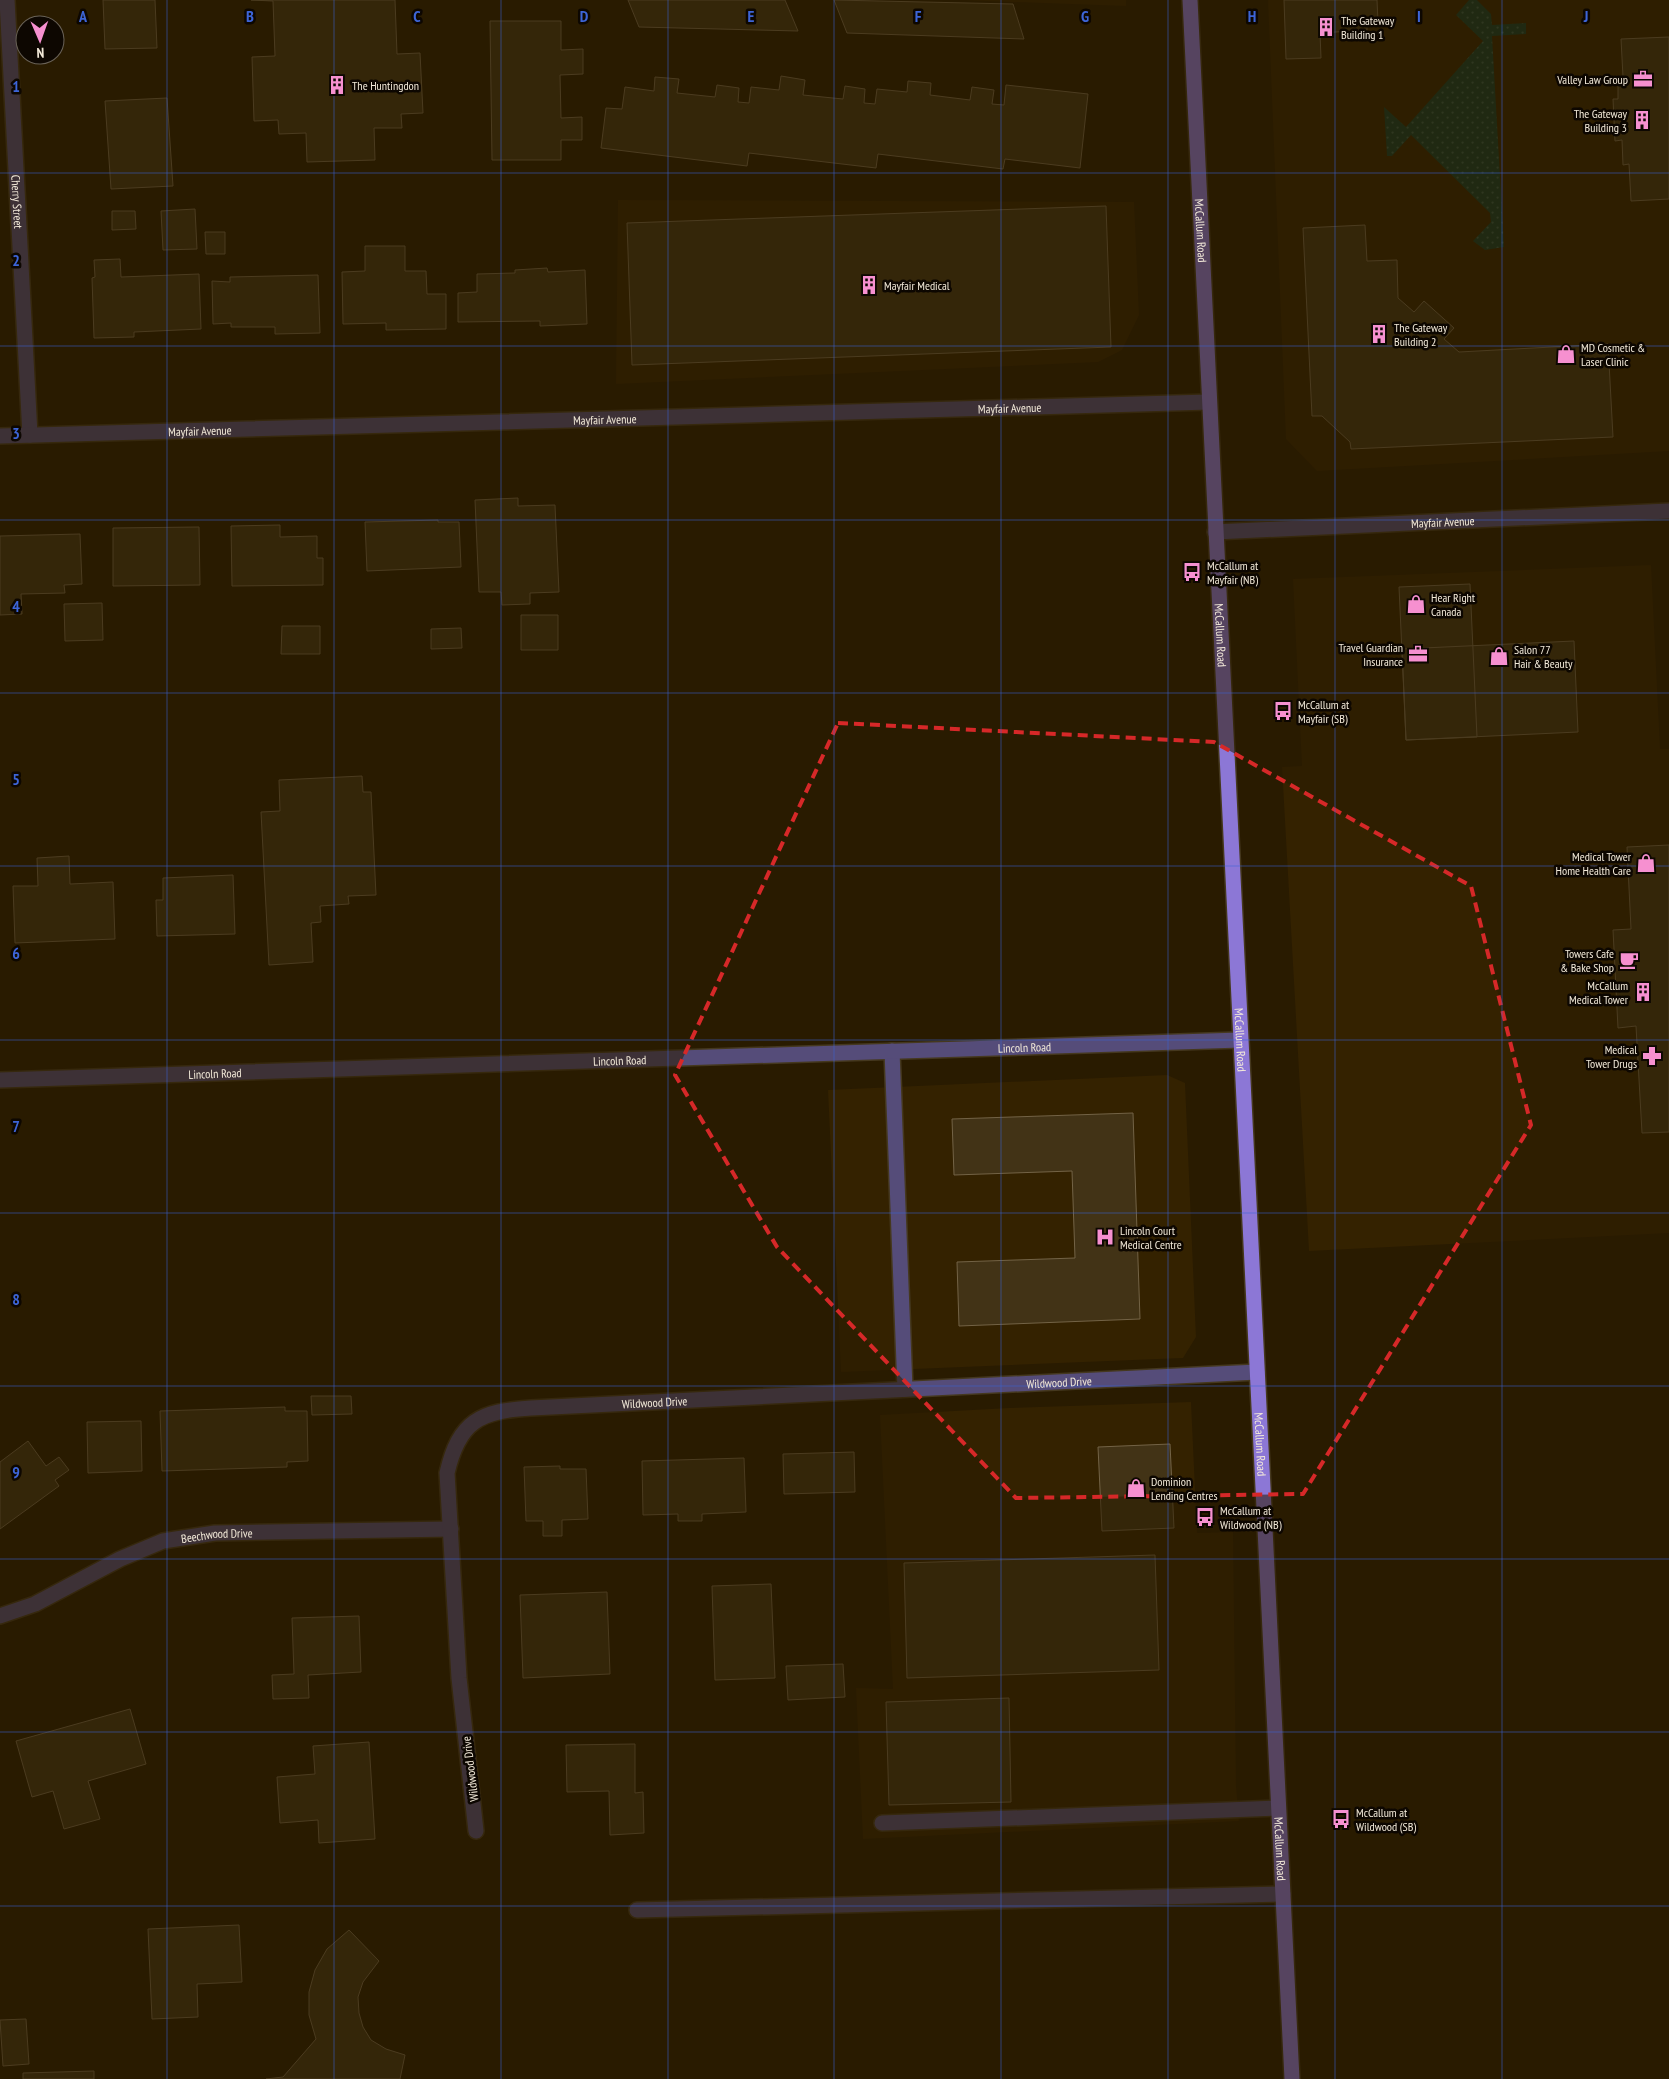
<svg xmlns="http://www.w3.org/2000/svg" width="1669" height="2079" font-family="'PT Sans Narrow',sans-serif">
  <defs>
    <pattern id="garden-dots" width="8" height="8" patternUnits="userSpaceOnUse" patternTransform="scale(1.25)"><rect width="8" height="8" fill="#143b28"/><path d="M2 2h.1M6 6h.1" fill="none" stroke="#375847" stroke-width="1.8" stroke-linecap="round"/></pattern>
  </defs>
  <rect width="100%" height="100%" fill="#291b00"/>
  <path fill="#342200" d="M958,0H1126V6Z
    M1268,0H1669V451L1317,471L1286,439Z
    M618,200L1134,202L1139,315L1122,350L1098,362L616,384Z
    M1651,565L1660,749H1669V1233L1309,1251L1282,767L1302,766L1293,579Z
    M1167,1075L1185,1083L1196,1337L1183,1358L841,1372L828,1090Z
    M1191,1402L1197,1533L1233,1532L1236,1786L1239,1821L863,1839L856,1688L893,1689L880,1415L1009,1408Z"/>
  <path fill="url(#garden-dots)" d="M1469,0H1477L1491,14L1492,25L1526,23V34L1492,36L1504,247L1485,250L1473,241L1491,222L1490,213L1411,135L1392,156H1387L1384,107L1406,127L1483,41L1456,15Z"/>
  <path fill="#423316" stroke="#736346" d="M103,0H155L157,48L105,49Z
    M251,0H395L397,54L420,53L423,113L401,114L402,128H374L375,160L307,162L306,133L279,134L278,120L254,121L252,57L275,56L273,1Z
    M628,0H785L798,31L639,27Z
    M834,0L1013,4L1024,39L847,33Z
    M1284,0H1377L1378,22L1367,24V30L1320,33L1321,58L1286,59Z
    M490,21H561V50L583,49V74L560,75L561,118L582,117V140H561V160H492Z
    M1669,37V199L1631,201L1629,164L1623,165L1622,140L1615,141L1613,99H1618V77H1623L1621,39Z
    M781,76L805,80L803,95L843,99L845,86L865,89L864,103L875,104L877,89L907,92L908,81L931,83L930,95L970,100L972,87L994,90L992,104L1004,105L1006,85L1088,94L1080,168L1005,159L1003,169L878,154L876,168L749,153L747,166L601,148L606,108L622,109L625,87L654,91L655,77L679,79L677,93L715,97L717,85L739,88L738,102L749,103L751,87L779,90Z
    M167,98L173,186L111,189L105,101Z
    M1106,206L1111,347L632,365L627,223Z
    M195,209L197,249L163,250L161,211Z
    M112,211H135L136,229L112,230Z
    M1365,225L1367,261L1397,260L1398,298L1414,312L1424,301L1454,328L1444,339L1459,352L1608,344L1613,437L1351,449L1350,442L1322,416H1312L1303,228Z
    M205,232H225V254H206Z
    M365,246H405V271H426L427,294H446V329L386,330V323L343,324L342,272L365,271Z
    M120,259L121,277L199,274L201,329L134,332V337L94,338L92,278L95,277L94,260Z
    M547,268L548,272L585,270L587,324L540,326V321L458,322V293L477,292V274L515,273V270Z
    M318,275L320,333L275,334V327H231V323L213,324L212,281L230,282V277Z
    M518,498V506L555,505L559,592L530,593V604L502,605L501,592H479L475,500Z
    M438,520V522H459L461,567L367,571L365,522Z
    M280,525V537L317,536V558H323V585L232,586L231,526Z
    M199,527L200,585L113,586V528Z
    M80,534L82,584L64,585L65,593L21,594L22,614L0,615V536Z
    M1470,584L1477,737L1406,740L1399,587Z
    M102,603L103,640L65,641L64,604Z
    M521,615H558V650H521Z
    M282,626H320V654H281Z
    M461,628L462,648L431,649V629Z
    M1574,641L1578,732L1406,740L1402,649Z
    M362,776L363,792H371L376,895L348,896L349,904L320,906L321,922L311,923L313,962L269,965L261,812L280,811L279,780Z
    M1669,845V1132L1642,1133L1636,1026L1618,1028L1613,930L1631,929L1627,847Z
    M69,856L70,884L113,882L115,939L15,943L13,886H38L37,858Z
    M233,875L235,934L157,936L156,900H163V878Z
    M1133,1113L1140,1319L959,1326L957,1262L1075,1258L1072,1171L954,1175L952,1119Z
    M311,1396H351L352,1414L312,1415Z
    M285,1407V1411H307L308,1461L287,1462V1467L162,1471L160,1411Z
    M141,1421L142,1471L88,1473L87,1422Z
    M28,1441L46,1466L59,1457L69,1470L55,1480L59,1486L0,1529V1462Z
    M1170,1444L1174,1528L1102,1531L1098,1447Z
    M854,1452L855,1492L784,1494L783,1454Z
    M744,1458L746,1512L702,1514V1521H678V1514L643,1515L642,1461Z
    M560,1466V1469H586L588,1519L562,1520V1536H543V1521H526L524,1467Z
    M1155,1555L1159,1670L907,1678L904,1563Z
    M771,1584L775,1678L715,1680L712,1586Z
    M607,1592L610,1674L523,1678L520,1595Z
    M359,1616L361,1672L308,1675L309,1698L273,1699L272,1675L294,1674L292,1618Z
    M843,1664L845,1697L788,1700L786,1666Z
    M1009,1698L1011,1802L889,1805L886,1702Z
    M130,1709L146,1764L88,1781L100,1819L64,1829L53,1791L32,1797L16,1741Z
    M369,1742L375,1839L319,1843L318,1820L280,1823L277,1777L315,1774L313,1746Z
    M635,1744V1793L643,1792L644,1833L610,1835L609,1791L567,1792L566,1745Z
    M239,1925L242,1982L197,1984L198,2017L152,2019L148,1929Z
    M349,1930L379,1961L363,1982L358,1997L359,2013L363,2027L371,2040L386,2049L405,2055L400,2079H266L283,2077L316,2039L309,2015V1992L315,1970L327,1949Z
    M26,2019L29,2064L3,2066L0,2020Z
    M94,2071V2079H23V2073Z"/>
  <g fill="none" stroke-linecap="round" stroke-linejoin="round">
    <g stroke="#45381e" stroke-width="18">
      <g id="minor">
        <path id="s1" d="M7,0L30,435"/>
        <path id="s2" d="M0,436L1209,402"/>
        <path id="s3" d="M1215,532L1669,511"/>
        <path d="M892,1051L905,1389"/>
        <path id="s4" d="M0,1080L1240,1040"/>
        <path id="s5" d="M0,1616L35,1604L120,1559L163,1541L215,1533L451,1529"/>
        <path d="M882,1823L1278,1808"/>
        <path id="s6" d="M476,1831L459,1678L447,1473C459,1421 480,1411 531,1408L1257,1372"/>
        <path d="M637,1910L1283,1894"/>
      </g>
    </g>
    <g stroke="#45381e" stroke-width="18">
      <g id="major">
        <path id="s7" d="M1190,0L1292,2079"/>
      </g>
    </g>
    <use href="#minor" stroke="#554c79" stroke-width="15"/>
    <use href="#major" stroke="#8c77d6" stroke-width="15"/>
  </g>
  <path d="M0 0H1669V2079H0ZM838,723L1214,742L1471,886L1531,1125L1303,1494L1016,1498L777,1247L675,1075Z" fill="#291b00" fill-opacity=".55" fill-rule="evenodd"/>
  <path fill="none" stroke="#d62828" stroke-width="4" stroke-dasharray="10 6" stroke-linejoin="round" d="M838,723L1214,742L1471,886L1531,1125L1303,1494L1016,1498L777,1247L675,1075Z"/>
  <path fill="none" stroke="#3d65d8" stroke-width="1" stroke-opacity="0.55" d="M167,0V2079M334,0V2079M501,0V2079M668,0V2079M834,0V2079M1001,0V2079M1168,0V2079M1335,0V2079M1502,0V2079M0,173H1669M0,346H1669M0,520H1669M0,693H1669M0,866H1669M0,1040H1669M0,1213H1669M0,1386H1669M0,1559H1669M0,1732H1669M0,1906H1669"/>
  <defs>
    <g id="building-bare" transform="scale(1.5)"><path d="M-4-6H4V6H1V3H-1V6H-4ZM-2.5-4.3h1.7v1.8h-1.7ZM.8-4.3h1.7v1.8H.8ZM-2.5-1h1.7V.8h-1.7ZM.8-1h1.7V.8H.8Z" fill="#f690d0" stroke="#0d0701" stroke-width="2.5" paint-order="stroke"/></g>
    <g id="office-bare" transform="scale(1.5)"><path d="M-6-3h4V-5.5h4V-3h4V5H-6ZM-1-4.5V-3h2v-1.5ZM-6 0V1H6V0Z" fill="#f690d0" stroke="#0d0701" stroke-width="2.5" paint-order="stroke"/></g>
    <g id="shop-bare" transform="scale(1.5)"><path d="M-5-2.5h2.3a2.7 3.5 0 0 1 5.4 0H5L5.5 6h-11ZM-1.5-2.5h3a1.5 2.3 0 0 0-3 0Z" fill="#f690d0" stroke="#0d0701" stroke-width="2.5" paint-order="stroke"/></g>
    <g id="bus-bare" transform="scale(1.5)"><path d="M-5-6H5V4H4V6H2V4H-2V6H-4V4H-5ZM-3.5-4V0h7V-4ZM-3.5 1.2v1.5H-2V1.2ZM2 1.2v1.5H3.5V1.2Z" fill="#f690d0" stroke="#0d0701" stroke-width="2.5" paint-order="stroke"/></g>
    <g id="cafe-bare" transform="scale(1.5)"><path d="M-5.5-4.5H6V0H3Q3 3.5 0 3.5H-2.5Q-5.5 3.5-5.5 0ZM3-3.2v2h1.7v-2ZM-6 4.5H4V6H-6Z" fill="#f690d0" stroke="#0d0701" stroke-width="2.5" paint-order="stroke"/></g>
    <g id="pharmacy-bare" transform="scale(1.5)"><path d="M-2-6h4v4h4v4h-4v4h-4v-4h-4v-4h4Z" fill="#f690d0" stroke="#0d0701" stroke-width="2.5" paint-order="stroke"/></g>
    <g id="hospital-bare" transform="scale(1.5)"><path d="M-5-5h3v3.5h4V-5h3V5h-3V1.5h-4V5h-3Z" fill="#f690d0" stroke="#0d0701" stroke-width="2.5" paint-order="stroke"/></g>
  </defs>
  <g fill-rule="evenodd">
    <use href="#building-bare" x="1326" y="27"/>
    <use href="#office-bare" x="1643" y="79"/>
    <use href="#building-bare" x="337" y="85"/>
    <use href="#building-bare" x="1642" y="120"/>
    <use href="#building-bare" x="869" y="285"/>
    <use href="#building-bare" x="1379" y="334"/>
    <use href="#shop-bare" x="1566" y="354"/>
    <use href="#bus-bare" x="1192" y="572"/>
    <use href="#shop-bare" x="1416" y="604"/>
    <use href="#office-bare" x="1418" y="654"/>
    <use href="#shop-bare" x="1499" y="656"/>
    <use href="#bus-bare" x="1283" y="711"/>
    <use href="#shop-bare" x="1646" y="863"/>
    <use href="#cafe-bare" x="1629" y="960"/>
    <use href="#building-bare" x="1643" y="992"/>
    <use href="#pharmacy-bare" x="1652" y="1056"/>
    <use href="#hospital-bare" x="1105" y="1237"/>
    <use href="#shop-bare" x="1136" y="1488"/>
    <use href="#bus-bare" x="1205" y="1517"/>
    <use href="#bus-bare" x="1341" y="1819"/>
  </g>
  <g text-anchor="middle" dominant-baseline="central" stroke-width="5" stroke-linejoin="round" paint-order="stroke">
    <g font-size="12" fill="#f3ead9" stroke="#0d0701" text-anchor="start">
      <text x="1341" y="20">The Gateway<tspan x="1341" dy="14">Building 1</tspan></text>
      <text x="1628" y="79" text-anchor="end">Valley Law Group</text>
      <text x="352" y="85">The Huntingdon</text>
      <text x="1627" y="113" text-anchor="end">The Gateway<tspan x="1627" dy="14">Building 3</tspan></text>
      <text x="884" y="285">Mayfair Medical</text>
      <text x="1394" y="327">The Gateway<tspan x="1394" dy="14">Building 2</tspan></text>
      <text x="1581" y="347">MD Cosmetic &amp;<tspan x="1581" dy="14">Laser Clinic</tspan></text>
      <text x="1207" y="565">McCallum at<tspan x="1207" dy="14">Mayfair (NB)</tspan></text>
      <text x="1431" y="597">Hear Right<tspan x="1431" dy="14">Canada</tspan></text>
      <text x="1403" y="647" text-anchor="end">Travel Guardian<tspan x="1403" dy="14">Insurance</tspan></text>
      <text x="1514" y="649">Salon 77<tspan x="1514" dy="14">Hair &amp; Beauty</tspan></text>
      <text x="1298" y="704">McCallum at<tspan x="1298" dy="14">Mayfair (SB)</tspan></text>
      <text x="1631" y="856" text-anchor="end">Medical Tower<tspan x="1631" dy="14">Home Health Care</tspan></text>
      <text x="1614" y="953" text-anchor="end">Towers Cafe<tspan x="1614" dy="14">&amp; Bake Shop</tspan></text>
      <text x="1628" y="985" text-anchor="end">McCallum<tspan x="1628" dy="14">Medical Tower</tspan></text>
      <text x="1637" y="1049" text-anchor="end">Medical<tspan x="1637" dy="14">Tower Drugs</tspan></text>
      <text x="1120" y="1230">Lincoln Court<tspan x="1120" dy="14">Medical Centre</tspan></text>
      <text x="1151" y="1481">Dominion<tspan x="1151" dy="14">Lending Centres</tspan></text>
      <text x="1220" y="1510">McCallum at<tspan x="1220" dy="14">Wildwood (NB)</tspan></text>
      <text x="1356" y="1812">McCallum at<tspan x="1356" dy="14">Wildwood (SB)</tspan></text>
    </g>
    <g font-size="12" fill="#f3ead9" stroke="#0d0701">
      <text stroke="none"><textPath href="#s1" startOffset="202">Cherry Street</textPath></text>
      <text stroke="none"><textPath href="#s7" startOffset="231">McCallum Road</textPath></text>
      <text stroke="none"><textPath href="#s2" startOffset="1010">Mayfair Avenue</textPath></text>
      <text stroke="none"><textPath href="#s2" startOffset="605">Mayfair Avenue</textPath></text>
      <text stroke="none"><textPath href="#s2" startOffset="200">Mayfair Avenue</textPath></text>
      <text stroke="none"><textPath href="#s3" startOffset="228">Mayfair Avenue</textPath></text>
      <text stroke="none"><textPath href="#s7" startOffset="636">McCallum Road</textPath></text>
      <text stroke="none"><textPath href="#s7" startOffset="1041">McCallum Road</textPath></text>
      <text stroke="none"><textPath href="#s4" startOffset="1025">Lincoln Road</textPath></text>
      <text stroke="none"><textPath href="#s4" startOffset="620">Lincoln Road</textPath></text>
      <text stroke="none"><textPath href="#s4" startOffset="215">Lincoln Road</textPath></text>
      <text stroke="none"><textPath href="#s6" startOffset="1006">Wildwood Drive</textPath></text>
      <text stroke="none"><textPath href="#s6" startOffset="601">Wildwood Drive</textPath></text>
      <text stroke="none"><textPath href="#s7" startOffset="1446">McCallum Road</textPath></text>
      <text stroke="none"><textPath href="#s5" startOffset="234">Beechwood Drive</textPath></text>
      <text transform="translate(470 1769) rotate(-97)">Wildwood Drive</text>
      <text stroke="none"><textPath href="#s7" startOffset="1851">McCallum Road</textPath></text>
    </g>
  </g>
  <g font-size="16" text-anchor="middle" font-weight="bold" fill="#3d65d8" stroke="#0d0701" stroke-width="5" stroke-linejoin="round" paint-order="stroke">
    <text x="83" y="22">A</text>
    <text x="250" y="22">B</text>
    <text x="417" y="22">C</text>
    <text x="584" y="22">D</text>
    <text x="751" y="22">E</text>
    <text x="918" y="22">F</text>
    <text x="1085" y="22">G</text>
    <text x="1252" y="22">H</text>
    <text x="1419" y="22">I</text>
    <text x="1586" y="22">J</text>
    <text x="16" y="92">1</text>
    <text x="16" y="266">2</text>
    <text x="16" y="439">3</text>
    <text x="16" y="612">4</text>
    <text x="16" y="785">5</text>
    <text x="16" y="959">6</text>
    <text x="16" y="1132">7</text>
    <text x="16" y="1305">8</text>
    <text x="16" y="1478">9</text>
  </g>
  <g transform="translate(40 40) rotate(178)"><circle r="24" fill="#0d0701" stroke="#696257"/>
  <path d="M0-4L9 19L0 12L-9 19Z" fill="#f690d0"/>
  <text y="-8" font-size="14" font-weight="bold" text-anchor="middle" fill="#f3ead9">N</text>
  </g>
</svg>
